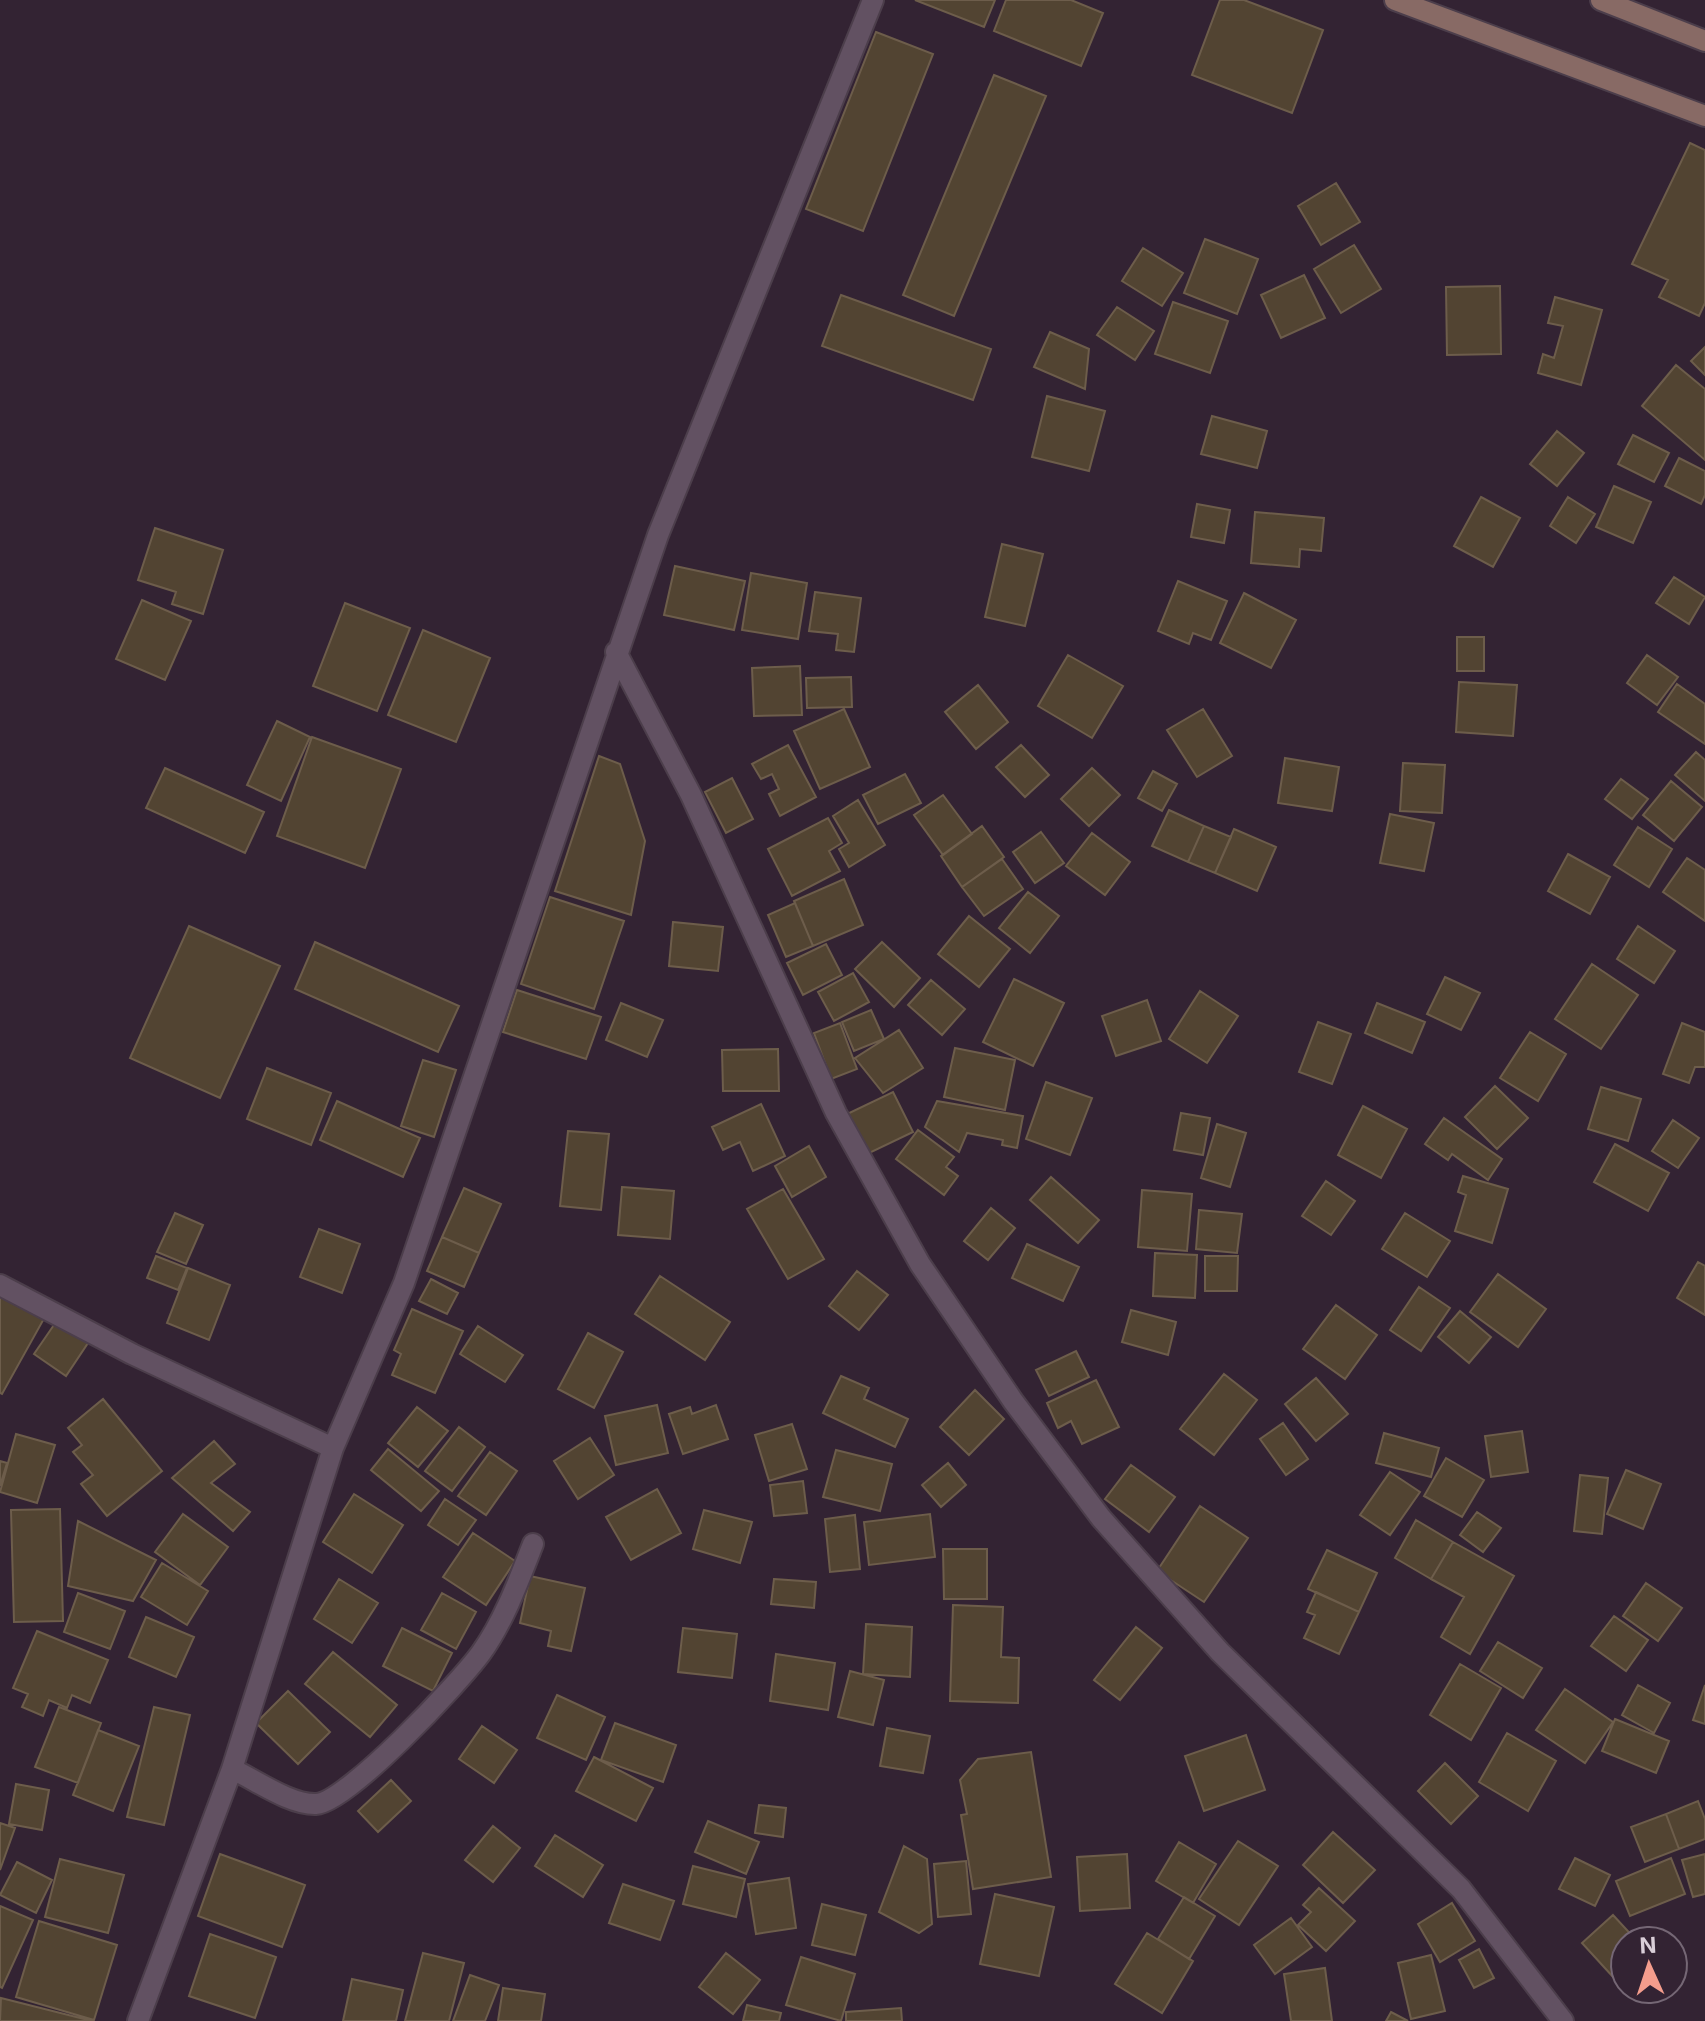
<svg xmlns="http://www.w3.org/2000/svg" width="1705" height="2021" font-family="Inter,sans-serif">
  <rect width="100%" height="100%" fill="#332333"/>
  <path fill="#524432" stroke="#6d5d4b" stroke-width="2" d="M915,0H995L984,27Z
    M1006,0H1071L1103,13L1081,66L994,31Z
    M1220,0H1244L1323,30L1292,113L1192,75Z
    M876,32L933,54L863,231L806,209Z
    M994,75L1046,96L954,316L903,295Z
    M1690,143L1705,150V303L1699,316L1659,297L1668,280L1632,264Z
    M1336,183L1360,222L1321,245L1298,206Z
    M1205,239L1258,259L1237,314L1184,293Z
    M1354,245L1381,289L1341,313L1314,269Z
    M1143,248L1183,273L1162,306L1122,281Z
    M1304,275L1325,318L1281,338L1261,295Z
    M1500,286L1501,354L1447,355L1446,287Z
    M841,295L991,349L973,400L822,346Z
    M1555,297L1602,310L1581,385L1538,373L1543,354L1554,358L1563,326L1548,323Z
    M1173,302L1228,321L1210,373L1155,354Z
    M1117,307L1154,331L1135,360L1097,335Z
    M1050,332L1089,349L1085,389L1034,367Z
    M1705,347V375L1691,361Z
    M1676,365L1705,389V460L1642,406Z
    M1047,396L1105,411L1089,471L1032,457Z
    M1212,416L1267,431L1257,468L1201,454Z
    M1557,431L1584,453L1557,486L1530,464Z
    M1633,435L1669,453L1654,482L1618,464Z
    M1679,458L1705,471V495L1701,504L1665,486Z
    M1614,486L1651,502L1633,543L1596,527Z
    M1481,497L1520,518L1493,567L1454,546Z
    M1568,497L1595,514L1576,543L1550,526Z
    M1197,504L1230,510L1224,543L1191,537Z
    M1255,512L1324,518L1321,551L1300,549L1299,567L1251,563Z
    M155,528L223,550L203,614L172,604L176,592L138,580Z
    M1002,544L1043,554L1025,626L985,617Z
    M675,566L745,581L734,630L664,615Z
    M751,573L807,583L798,639L742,630Z
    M1674,577L1705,597L1689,624L1656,603Z
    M1178,581L1227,601L1211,640L1193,633L1189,644L1158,631Z
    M815,592L861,598L854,652L836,650L838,634L809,631Z
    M1244,593L1296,620L1271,668L1220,643Z
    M142,600L191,621L165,680L116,659Z
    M345,603L410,628L377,711L313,686Z
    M423,630L490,658L456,742L388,715Z
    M1457,637H1484V671H1457Z
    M1068,655L1123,686L1092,738L1038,706Z
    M1647,655L1678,677L1657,705L1627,683Z
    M800,666L802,715L754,716L752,668Z
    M851,677L852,707L807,708L806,678Z
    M1459,682L1517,685L1513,736L1456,732Z
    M1677,684L1705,704V744L1658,712Z
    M978,685L1008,722L976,749L945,712Z
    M844,709L870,767L820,789L794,731Z
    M1203,709L1232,756L1197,777L1167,730Z
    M277,721L310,737L281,801L247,785Z
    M312,737L401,769L365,868L277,836Z
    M788,745L816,797L780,816L769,794L779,789L772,774L761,779L752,764Z
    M1021,745L1049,775L1025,797L996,767Z
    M1696,752L1705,760V801L1675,775Z
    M599,756L620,764L645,841L631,915L555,891Z
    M1285,758L1339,767L1332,811L1278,803Z
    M1403,763L1445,765L1442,813L1400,811Z
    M165,768L264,812L245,853L146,808Z
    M1092,768L1120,795L1089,826L1061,799Z
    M1153,771L1177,784L1162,811L1138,798Z
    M905,774L921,803L878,824L863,795Z
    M732,778L753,819L726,833L705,792Z
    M1621,779L1648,799L1632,819L1605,799Z
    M1671,781L1702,807L1674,841L1643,815Z
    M943,795L972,834L943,855L914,815Z
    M858,800L885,845L849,867L839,849L849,843L833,816Z
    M1169,810L1204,826L1188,862L1152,846Z
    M1390,814L1434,823L1424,871L1380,863Z
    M828,818L842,843L829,851L840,871L792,896L768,849Z
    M982,826L1004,857L962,887L941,856Z
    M1204,826L1231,837L1215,873L1188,862Z
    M1638,827L1672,849L1649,887L1614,865Z
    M1234,829L1276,847L1257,891L1215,873Z
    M1041,832L1064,863L1035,883L1013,852Z
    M1092,833L1130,862L1105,895L1066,866Z
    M1568,854L1610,877L1590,914L1548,891Z
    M1687,858L1705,870V921L1663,892Z
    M1002,859L1023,889L984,916L962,887Z
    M844,879L863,925L813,946L794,901Z
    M1028,892L1059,916L1030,953L999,928Z
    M550,897L624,921L594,1009L521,984Z
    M795,903L813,946L786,957L768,915Z
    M969,916L1010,949L979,987L938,954Z
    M673,922L723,927L718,971L669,966Z
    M189,926L280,966L220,1098L130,1058Z
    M1638,926L1675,951L1654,983L1617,959Z
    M315,942L459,1006L438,1052L295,989Z
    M882,942L920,978L894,1007L855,969Z
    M826,944L842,975L803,995L787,963Z
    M1592,964L1638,995L1601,1049L1555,1019Z
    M853,973L869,1002L834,1021L818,992Z
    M1445,977L1480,993L1461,1030L1427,1014Z
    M1014,979L1064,1003L1033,1066L983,1042Z
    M931,980L965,1009L942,1035L908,1005Z
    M517,990L601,1017L586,1059L503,1032Z
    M1200,991L1238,1016L1207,1063L1169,1039Z
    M1147,1000L1161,1041L1116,1056L1102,1016Z
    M621,1003L663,1020L647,1057L606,1040Z
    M1377,1003L1425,1022L1412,1053L1365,1033Z
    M871,1010L884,1039L854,1051L842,1022Z
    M1318,1022L1351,1034L1332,1084L1299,1072Z
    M840,1023L857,1069L831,1079L814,1033Z
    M1682,1023L1705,1032V1067H1695L1689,1083L1663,1074Z
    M899,1030L923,1068L883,1093L855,1058Z
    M1530,1032L1566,1054L1538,1101L1500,1078Z
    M955,1048L1015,1060L1005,1110L944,1097Z
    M778,1049L779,1091H723L722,1050Z
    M423,1060L456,1070L434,1137L401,1126Z
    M267,1068L331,1093L311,1145L247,1119Z
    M1046,1082L1092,1098L1070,1155L1026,1139Z
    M1495,1086L1528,1118L1497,1149L1465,1117Z
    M1601,1087L1641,1099L1628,1141L1588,1129Z
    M893,1092L913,1132L863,1156L843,1116Z
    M337,1101L420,1138L403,1177L320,1140Z
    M937,1101L1023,1116L1017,1148L1002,1145L1003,1140L967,1133L959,1152L925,1127Z
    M761,1104L785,1156L753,1171L740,1142L723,1150L712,1127Z
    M1363,1106L1407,1129L1381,1178L1338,1155Z
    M1181,1113L1210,1118L1203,1155L1174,1150Z
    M1444,1118L1502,1159L1488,1180L1452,1154L1448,1160L1425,1144Z
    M1673,1120L1699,1138L1678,1168L1652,1151Z
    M1217,1124L1246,1133L1230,1187L1201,1178Z
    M918,1130L954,1157L946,1167L958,1176L944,1195L896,1159Z
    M568,1131L609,1134L601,1210L560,1206Z
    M1615,1144L1669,1173L1648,1211L1594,1182Z
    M809,1146L826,1177L792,1197L775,1166Z
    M1463,1176L1508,1189L1492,1243L1455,1231L1466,1195L1458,1192Z
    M1051,1177L1099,1220L1078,1243L1030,1200Z
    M1326,1181L1355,1201L1331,1235L1302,1216Z
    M622,1187L674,1191L670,1239L618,1235Z
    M464,1188L501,1204L479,1253L442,1237Z
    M783,1189L824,1259L788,1279L747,1209Z
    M1142,1190L1192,1194L1187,1251L1138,1247Z
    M991,1208L1015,1228L988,1260L964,1241Z
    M1199,1210L1242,1214L1237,1253L1196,1249Z
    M175,1213L203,1225L186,1264L157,1252Z
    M1405,1213L1450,1241L1427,1277L1382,1249Z
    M319,1229L360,1244L342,1293L300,1277Z
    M442,1237L479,1253L464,1287L427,1271Z
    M1027,1244L1079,1267L1063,1301L1012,1278Z
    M1155,1253L1197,1255L1195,1298L1153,1296Z
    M156,1256L187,1268L178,1290L147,1278Z
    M1205,1256H1238L1237,1291H1205Z
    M1698,1262L1705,1266V1315L1677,1298Z
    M188,1268L230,1285L209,1340L167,1323Z
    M857,1271L888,1295L859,1330L829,1306Z
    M1498,1274L1546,1309L1518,1347L1470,1312Z
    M660,1276L730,1322L705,1360L635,1314Z
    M431,1279L458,1293L447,1314L419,1301Z
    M1419,1287L1450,1308L1421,1351L1390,1330Z
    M0,1290L46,1315L2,1394L0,1393Z
    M1336,1305L1377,1335L1345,1379L1303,1349Z
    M412,1309L463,1331L435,1393L392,1375L401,1354L394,1350Z
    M1131,1310L1176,1322L1168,1355L1122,1342Z
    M1460,1311L1491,1337L1469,1363L1438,1337Z
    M58,1319L90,1340L66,1376L34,1354Z
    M478,1326L523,1355L505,1382L460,1354Z
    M588,1333L623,1352L594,1408L558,1389Z
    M1076,1351L1089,1377L1049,1396L1036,1370Z
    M1224,1374L1257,1400L1214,1455L1180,1429Z
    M841,1376L869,1388L864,1399L908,1419L895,1447L823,1413Z
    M1316,1378L1348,1414L1316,1441L1285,1404Z
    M1096,1380L1119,1427L1082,1444L1071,1421L1058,1428L1047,1403Z
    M975,1390L1004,1419L969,1455L940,1427Z
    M103,1399L162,1471L107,1516L81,1484L93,1475L73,1452L82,1445L68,1428Z
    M657,1405L668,1453L616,1465L605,1416Z
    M716,1405L728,1439L683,1454L669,1414L690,1407L692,1414Z
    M417,1407L448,1431L418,1467L388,1443Z
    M1283,1423L1308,1459L1286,1475L1260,1439Z
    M792,1424L807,1469L769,1481L755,1435Z
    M459,1427L485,1447L452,1491L425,1471Z
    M1522,1431L1528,1472L1491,1477L1485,1436Z
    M1384,1433L1439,1448L1431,1477L1376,1463Z
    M16,1434L55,1445L37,1503L0,1492Z
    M590,1438L614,1475L578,1499L554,1461Z
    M214,1441L235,1464L211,1483L250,1512L233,1531L172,1478Z
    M388,1449L439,1491L421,1511L371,1470Z
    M836,1450L892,1464L880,1511L823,1497Z
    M490,1452L517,1471L486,1515L458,1496Z
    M1446,1458L1484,1480L1462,1517L1424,1496Z
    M0,1461L7,1463L0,1486Z
    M948,1463L966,1485L941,1507L922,1485Z
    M1131,1465L1175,1497L1149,1532L1105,1499Z
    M1626,1470L1661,1484L1643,1529L1607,1514Z
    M1390,1472L1420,1492L1390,1535L1360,1515Z
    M1580,1475L1608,1478L1602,1534L1574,1531Z
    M803,1481L807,1513L774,1516L770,1485Z
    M657,1489L681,1533L631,1560L606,1517Z
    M354,1494L403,1525L372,1573L323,1542Z
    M445,1499L476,1520L458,1545L428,1525Z
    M1200,1506L1248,1538L1204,1602L1157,1571Z
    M60,1509L63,1621L14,1622L11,1510Z
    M704,1510L752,1522L740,1563L693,1549Z
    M1477,1512L1501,1528L1483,1552L1460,1535Z
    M183,1514L228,1547L200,1585L155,1552Z
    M930,1514L935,1557L869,1565L864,1522Z
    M855,1515L860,1569L830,1572L825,1519Z
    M1416,1520L1453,1542L1431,1579L1395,1558Z
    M78,1521L156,1560L133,1601L68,1586Z
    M473,1533L515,1561L486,1605L443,1577Z
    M1453,1542L1514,1576L1470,1654L1441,1637L1464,1597L1431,1579Z
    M943,1549H987V1599H944Z
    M1327,1550L1377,1573L1359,1612L1308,1589Z
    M162,1563L208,1591L187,1625L141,1597Z
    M530,1576L585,1588L571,1651L548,1646L551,1631L520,1623Z
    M339,1579L378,1603L352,1643L314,1619Z
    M774,1579L816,1582L814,1608L771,1604Z
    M1646,1583L1682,1608L1658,1641L1623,1616Z
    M1316,1592L1359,1612L1339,1654L1304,1638L1315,1615L1307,1612Z
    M78,1593L125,1611L110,1649L64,1632Z
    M442,1593L476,1612L456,1649L421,1630Z
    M953,1605L1003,1607L1001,1657L1019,1658L1018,1703L950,1701Z
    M1614,1616L1648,1640L1626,1671L1591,1646Z
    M146,1617L194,1637L176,1677L129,1657Z
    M866,1624L912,1627L910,1677L863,1674Z
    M1136,1627L1162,1648L1120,1700L1094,1680Z
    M402,1628L452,1653L433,1691L383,1666Z
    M683,1628L737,1634L732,1678L678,1672Z
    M37,1631L108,1660L90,1703L72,1695L67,1708L49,1700L43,1716L22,1707L28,1694L13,1688Z
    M1498,1642L1542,1668L1523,1698L1480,1671Z
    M333,1652L397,1705L370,1737L305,1684Z
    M776,1654L835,1663L828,1710L770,1701Z
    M1460,1664L1501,1688L1471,1740L1430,1715Z
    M850,1671L884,1680L873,1725L838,1717Z
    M1638,1685L1670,1703L1654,1733L1622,1715Z
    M1705,1685V1724L1693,1720Z
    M1565,1689L1613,1722L1585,1763L1536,1730Z
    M288,1691L330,1732L298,1764L256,1723Z
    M557,1695L605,1717L586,1760L537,1738Z
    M59,1707L101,1723L78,1783L35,1767Z
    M154,1707L190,1715L164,1825L127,1817Z
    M1615,1719L1669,1741L1656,1773L1602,1751Z
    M615,1723L676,1745L663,1782L601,1760Z
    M482,1726L517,1750L494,1783L459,1759Z
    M887,1728L930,1736L923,1773L880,1766Z
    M98,1730L139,1746L113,1811L73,1795Z
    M1507,1733L1556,1761L1528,1811L1479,1782Z
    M1246,1735L1265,1790L1204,1811L1185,1756Z
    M1031,1752L1051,1877L973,1889L961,1815L967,1814L960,1780L978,1759Z
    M594,1757L653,1788L636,1821L576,1791Z
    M1445,1763L1478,1796L1451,1824L1418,1791Z
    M391,1780L411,1801L378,1832L358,1811Z
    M16,1784L49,1790L42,1830L9,1824Z
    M1698,1801L1705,1819V1839L1679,1849L1666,1814Z
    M759,1805L786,1808L783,1837L755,1833Z
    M1666,1814L1679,1849L1645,1862L1631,1827Z
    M708,1821L759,1842L746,1874L695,1852Z
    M0,1823L15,1828L0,1870Z
    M493,1826L520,1848L493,1882L465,1860Z
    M1333,1832L1375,1870L1343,1903L1303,1865Z
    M555,1835L603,1865L583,1897L535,1866Z
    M1238,1841L1278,1866L1239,1925L1199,1899Z
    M1179,1842L1216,1864L1193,1903L1156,1881Z
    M904,1846L927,1859L932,1924L919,1933L879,1912Z
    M220,1854L305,1885L282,1947L198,1916Z
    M1127,1854L1130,1908L1080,1911L1077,1857Z
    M1705,1854V1894L1693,1897L1682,1860Z
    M1575,1858L1610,1875L1595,1906L1559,1889Z
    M1671,1858L1685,1894L1630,1916L1616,1881Z
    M60,1859L124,1875L108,1933L45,1917Z
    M966,1861L971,1914L938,1917L934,1864Z
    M17,1862L52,1880L36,1913L0,1895Z
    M693,1866L745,1879L736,1917L683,1904Z
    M789,1878L796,1928L756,1934L748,1884Z
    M623,1884L674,1901L660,1940L609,1923Z
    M1319,1888L1355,1921L1326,1951L1298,1925L1311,1912L1303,1905Z
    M995,1894L1054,1907L1039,1976L980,1964Z
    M1184,1897L1215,1916L1189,1959L1158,1939Z
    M1452,1903L1475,1941L1440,1962L1418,1924Z
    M822,1904L866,1915L855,1955L812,1945Z
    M0,1906L33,1920L2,1988L0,1987Z
    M1613,1915L1637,1941H1625V1968L1614,1978L1582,1943Z
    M1291,1918L1312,1947L1275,1974L1254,1945Z
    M39,1921L117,1945L94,2020L16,1997Z
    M1147,1933L1193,1961L1162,2013L1115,1984Z
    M210,1934L276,1957L255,2018L189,1996Z
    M1479,1949L1494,1978L1474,1988L1459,1960Z
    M423,1953L464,1963L449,2021H405Z
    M726,1953L760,1980L733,2014L699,1987Z
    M1431,1955L1445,2011L1411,2019L1398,1963Z
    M801,1957L855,1974L841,2021L786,2005Z
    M1325,1968L1332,2021H1291L1284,1974Z
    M470,1975L499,1985L485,2021H453Z
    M352,1979L403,1990L396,2021H343Z
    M503,1988L545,1994L541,2021H498Z
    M1,1998L92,2021H0Z
    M747,2005L781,2013L779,2021H743Z
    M901,2008L902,2021H846V2012Z
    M1391,2012L1408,2021H1386Z"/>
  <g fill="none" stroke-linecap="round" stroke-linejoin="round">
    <g stroke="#4c3e4b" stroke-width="24">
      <path id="minor" d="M616,652L691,795L836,1113L920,1264L1013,1401L1101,1518L1220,1652L1461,1889L1563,2021
        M0,1285L132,1354L333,1448
        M232,1769C256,1780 290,1805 316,1804C347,1803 460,1682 481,1653C504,1621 519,1580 533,1544
        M138,2021L232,1769L333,1448L404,1283L658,535L873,0"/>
    </g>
    <g stroke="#4c3e4b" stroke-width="24">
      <path id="secondary" d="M1395,0L1705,116
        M1601,0L1705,41"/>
    </g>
    <use href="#minor" stroke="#625162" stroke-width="20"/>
    <use href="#secondary" stroke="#886a65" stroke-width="20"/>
  </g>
  <g transform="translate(1649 1965) rotate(357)"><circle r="38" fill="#332333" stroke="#756775" stroke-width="2"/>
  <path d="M0-6L14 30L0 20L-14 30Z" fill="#f49d8d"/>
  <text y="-12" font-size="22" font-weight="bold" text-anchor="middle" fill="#d9ced8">N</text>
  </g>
</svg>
